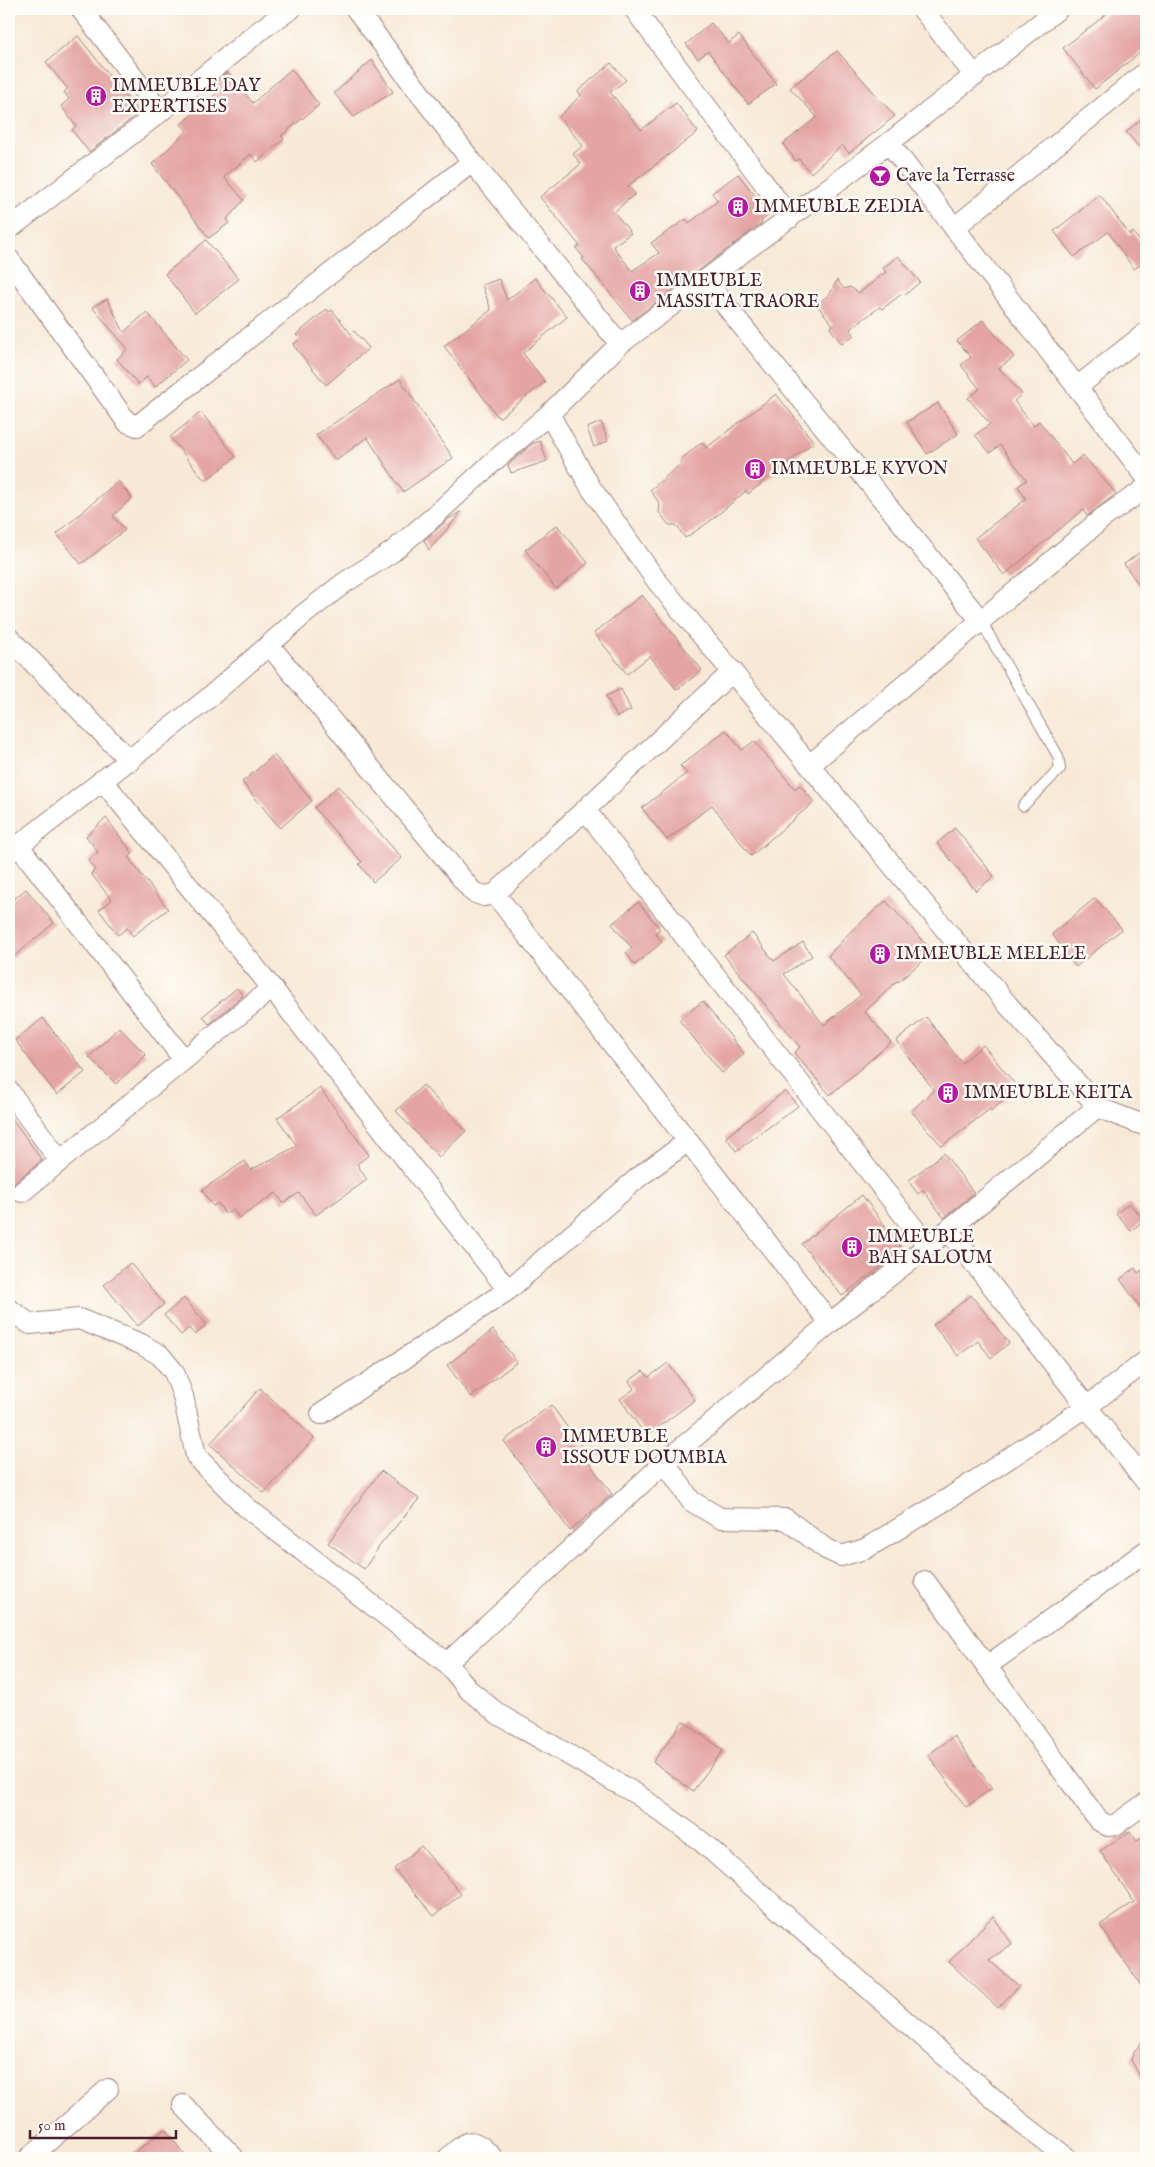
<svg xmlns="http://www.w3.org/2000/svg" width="1155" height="2167" font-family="'IM FELL English',serif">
  <rect width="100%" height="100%" fill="#fdfcf7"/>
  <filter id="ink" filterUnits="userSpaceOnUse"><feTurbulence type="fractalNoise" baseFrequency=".02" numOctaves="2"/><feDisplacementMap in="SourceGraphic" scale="10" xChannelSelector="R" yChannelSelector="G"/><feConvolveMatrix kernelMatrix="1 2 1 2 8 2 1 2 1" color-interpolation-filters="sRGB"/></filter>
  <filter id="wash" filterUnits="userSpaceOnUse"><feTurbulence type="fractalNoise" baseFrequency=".0096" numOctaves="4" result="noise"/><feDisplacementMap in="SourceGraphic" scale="20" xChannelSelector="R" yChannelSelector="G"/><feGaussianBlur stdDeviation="1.12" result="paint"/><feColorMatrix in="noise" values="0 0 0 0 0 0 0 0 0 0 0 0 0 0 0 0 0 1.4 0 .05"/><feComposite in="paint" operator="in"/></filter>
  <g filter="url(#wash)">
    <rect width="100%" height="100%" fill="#f7e9d5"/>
    <g id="blocks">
      <path fill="#e4a4a3" d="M1113,9H1139L1146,18V48L1095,89L1063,48Z
        M711,23L729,43L739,35L776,84L748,104L708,51L698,59L686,44Z
        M78,36L139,113L89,152L72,130L76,126L61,106L69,99L64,92L68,89L46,62Z
        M837,51L895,116L849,153L842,145L811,173L799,159L796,161L783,144L817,117L790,88Z
        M372,60L393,92L354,117L334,93Z
        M611,63L626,80L610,92L641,130L676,103L698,132L628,186L635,194L614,212L631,233L613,246L632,271L659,253L651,243L686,219L689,223L718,201L712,193L738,174L770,214L761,221L762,223L682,283L681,281L669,293L632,320L582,259L584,258L576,248L580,246L540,197L581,164L573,154L583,146L559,117L581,95L578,91Z
        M291,69L319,105L281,136L284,139L257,162L251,154L224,177L244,200L227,219L229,223L209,238L152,164L187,131L181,124L218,92L212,85L227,72L253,103Z
        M1146,115V155L1126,132Z
        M1100,195L1130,235L1133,232L1146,250V261L1134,269L1108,232L1074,257L1054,231Z
        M206,240L239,279L195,313L165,274Z
        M898,256L920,282L905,295L903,293L882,309L880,307L850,329L854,335L842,344L830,328L833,325L817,305L831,292L837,280L844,289L850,287L859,293L886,272L883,268Z
        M535,278L567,317L523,353L545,382L499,418L444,346L491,310L482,285L499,279L507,300Z
        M107,299L124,332L147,312L187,360L155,387L147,377L138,384L117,359L128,349L92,307Z
        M327,309L329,312L332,310L351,334L354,331L369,348L326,385L293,345L300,339L296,335Z
        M983,320L1014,357L999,368L1022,394L1014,401L1034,426L1039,421L1072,464L1083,455L1116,494L1087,516L1083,510L1004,575L975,538L1026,499L1018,486L1027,480L1000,445L990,453L975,435L990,424L968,398L980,389L961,365L971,357L957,341Z
        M400,379L453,458L403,492L367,437L336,461L316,435Z
        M776,394L814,442L748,494L746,491L709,522L685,538L676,525H669L659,512L660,504L650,490L682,463L680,460L702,442L706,448Z
        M938,403L958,434L927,454L907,422Z
        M201,412L236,457L205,481L170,437Z
        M601,422L608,441L594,447L587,428Z
        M540,441L547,461L511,473L508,465L532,444Z
        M118,481L132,498L113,516L125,530L81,564L57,534Z
        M460,512L461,513L429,550L424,540L450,518Z
        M557,525L588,563L556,589L525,550Z
        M1146,548V595L1124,564Z
        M642,595L702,670L677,690L650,656L627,674L594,633Z
        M621,689L631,710L617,717L606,696Z
        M726,730L742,750L754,741L795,789L800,785L814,802L751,856L712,805L667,840L642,808L687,773L680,766Z
        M274,755L312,801L280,828L242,782Z
        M338,786L402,858L373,882L359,864L362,862L314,808Z
        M106,818L133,854L128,857L134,865L168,909L133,936L127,928L118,935L99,910L112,900L91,874L95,870L88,861L98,852L86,836Z
        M955,828L994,876L976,891L937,843Z
        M26,889L54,923L9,961V903Z
        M1095,898L1122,929L1076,967L1052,934Z
        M886,901L933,952L898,982L897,981L865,1012L891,1042L830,1095L794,1053L800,1047L724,955L752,933L774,961L803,942L812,956L784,974L824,1025L861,995L828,956L852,930Z
        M638,902L660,929L655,933L662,942L635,965L626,953L632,948L612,924Z
        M237,988L243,996L209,1024L203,1016Z
        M703,1001L744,1054L722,1073L679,1020Z
        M926,1017L962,1063L983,1045L1018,1088L991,1111L990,1109L942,1146L911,1111L934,1090L896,1041Z
        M43,1018L85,1072L57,1095L15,1040Z
        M119,1027L146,1055L116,1084L89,1057Z
        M423,1085L466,1131L439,1157L396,1111Z
        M320,1088L369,1155L357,1164L367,1180L316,1215L299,1193L283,1203L276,1193L239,1218L233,1209L225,1214L218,1203L213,1206L202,1190L245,1161L251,1170L297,1146L277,1118Z
        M785,1091L798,1106L736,1151L726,1137Z
        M9,1114L42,1160L14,1183L9,1197Z
        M944,1153L974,1193L944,1218L923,1190L918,1194L908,1181Z
        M862,1195L903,1250L842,1296L802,1244Z
        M1129,1203L1144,1220L1131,1231L1116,1214Z
        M130,1263L164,1304L138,1326L104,1285Z
        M1146,1267V1316L1120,1279L1135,1268L1138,1273Z
        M971,1295L1009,1343L991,1358L978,1341L958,1356L933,1325Z
        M184,1298L207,1325L195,1335L189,1328L181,1335L164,1315Z
        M493,1330L517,1362L471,1397L447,1365Z
        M668,1363L695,1400L646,1436L620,1399L634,1389L629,1381L643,1371L649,1377Z
        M260,1388L314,1438L264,1493L210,1444Z
        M551,1405L587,1454L584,1456L612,1494L570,1531L504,1441Z
        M381,1471L419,1499L381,1544L364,1569L328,1543Z
        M683,1721L723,1750L693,1791L653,1762Z
        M954,1736L992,1788L966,1807L928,1755Z
        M1130,1831L1137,1841L1146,1836V1993L1100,1925L1134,1902L1100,1851Z
        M421,1846L461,1894L434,1916L394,1869Z
        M993,1916L1012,1944L989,1960L1019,1986L998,2008L949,1962Z
        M1146,2036V2087L1131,2060L1133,2054Z
        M165,2129L187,2158H127Z"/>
    </g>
  </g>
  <g filter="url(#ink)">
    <use href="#blocks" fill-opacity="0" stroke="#a08480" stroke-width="1"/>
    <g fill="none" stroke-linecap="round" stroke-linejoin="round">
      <g stroke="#a08480" stroke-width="12">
        <path id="lane" d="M981,621L1058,756L1060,769L1023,806"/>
      </g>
      <g stroke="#a08480" stroke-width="22">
        <path id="street" d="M81,9L160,112
          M356,9L472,162L620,344
          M634,9L790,218
          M922,9L975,76
          M889,143L1146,477
          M954,228L1146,72
          M9,229L160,112L263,28L291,9
          M9,259L127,422L137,426L472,162
          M705,280L981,621
          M1077,387L1146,333
          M549,414L591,488L656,580L1008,1005L1092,1100L1094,1106L1090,1113L948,1230
          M9,638L130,761
          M269,645L473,892L484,896L495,894L733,671
          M811,764L1104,517L1146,488
          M102,780L272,988L508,1290
          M586,811L928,1246
          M19,846L184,1060
          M9,853L205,701L303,615L344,583L392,552L431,519L494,461L549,414L620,344L889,143L1058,9
          M495,894L830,1323
          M9,1091L60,1161
          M1094,1106L1146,1126
          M22,1192L272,988
          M9,1309L30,1324L79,1319L141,1344L160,1355L174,1372L183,1396L196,1456L246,1507L447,1663L469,1690L498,1714L638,1795L702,1842L1020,2122L1067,2158
          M321,1414L508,1290L640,1176L687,1142
          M665,1462L691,1501L720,1518L786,1519L826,1549L841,1556L865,1549L946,1500L1088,1406L1146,1361
          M925,1581L1098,1820L1108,1826L1115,1825L1146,1803
          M447,1663L665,1462L830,1323L948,1230L1146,1482
          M987,1666L1146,1551
          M183,2105L234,2158
          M29,2158L108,2089
          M448,2158C470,2138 471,2136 493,2158"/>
      </g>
      <use href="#lane" stroke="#fff" stroke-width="10"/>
      <use href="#street" stroke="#fff" stroke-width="20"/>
    </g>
  </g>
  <defs>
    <g id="building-disc" transform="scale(1.125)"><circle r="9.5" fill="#b5179e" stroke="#fdfcf7"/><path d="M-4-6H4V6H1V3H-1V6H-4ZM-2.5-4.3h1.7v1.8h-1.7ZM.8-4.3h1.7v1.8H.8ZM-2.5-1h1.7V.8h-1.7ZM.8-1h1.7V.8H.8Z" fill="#fff"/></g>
    <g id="bar-disc" transform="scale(1.125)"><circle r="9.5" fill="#b5179e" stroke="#fdfcf7"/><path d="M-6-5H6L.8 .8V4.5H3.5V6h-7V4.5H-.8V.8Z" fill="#fff"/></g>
  </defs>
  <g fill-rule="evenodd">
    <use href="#building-disc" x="96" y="96"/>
    <use href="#bar-disc" x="880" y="176"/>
    <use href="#building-disc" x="738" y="207"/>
    <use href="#building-disc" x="640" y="291"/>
    <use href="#building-disc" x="755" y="469"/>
    <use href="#building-disc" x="880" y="954"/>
    <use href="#building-disc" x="948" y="1093"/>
    <use href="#building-disc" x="852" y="1247"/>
    <use href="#building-disc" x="546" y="1447"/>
  </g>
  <g text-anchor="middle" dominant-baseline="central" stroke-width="5" stroke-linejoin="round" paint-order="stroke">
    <g font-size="18" fill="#4a1f2b" stroke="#fdfcf7" text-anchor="start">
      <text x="112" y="86">IMMEUBLE DAY<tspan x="112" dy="21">EXPERTISES</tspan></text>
      <text x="896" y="176">Cave la Terrasse</text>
      <text x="754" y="207">IMMEUBLE ZEDIA</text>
      <text x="656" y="281">IMMEUBLE<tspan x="656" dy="21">MASSITA TRAORE</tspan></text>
      <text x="771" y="469">IMMEUBLE KYVON</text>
      <text x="896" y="954">IMMEUBLE MELELE</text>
      <text x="964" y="1093">IMMEUBLE KEITA</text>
      <text x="868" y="1237">IMMEUBLE<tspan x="868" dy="21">BAH SALOUM</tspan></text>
      <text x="562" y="1437">IMMEUBLE<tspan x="562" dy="21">ISSOUF DOUMBIA</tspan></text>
    </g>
  </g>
  <rect width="1155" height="2167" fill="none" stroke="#fdfcf7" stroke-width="30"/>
  <path d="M30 2130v8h146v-8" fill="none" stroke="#4a1f2b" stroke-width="2.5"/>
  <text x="38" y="2130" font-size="15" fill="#4a1f2b" stroke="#fdfcf7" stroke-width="4" paint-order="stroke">50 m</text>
</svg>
